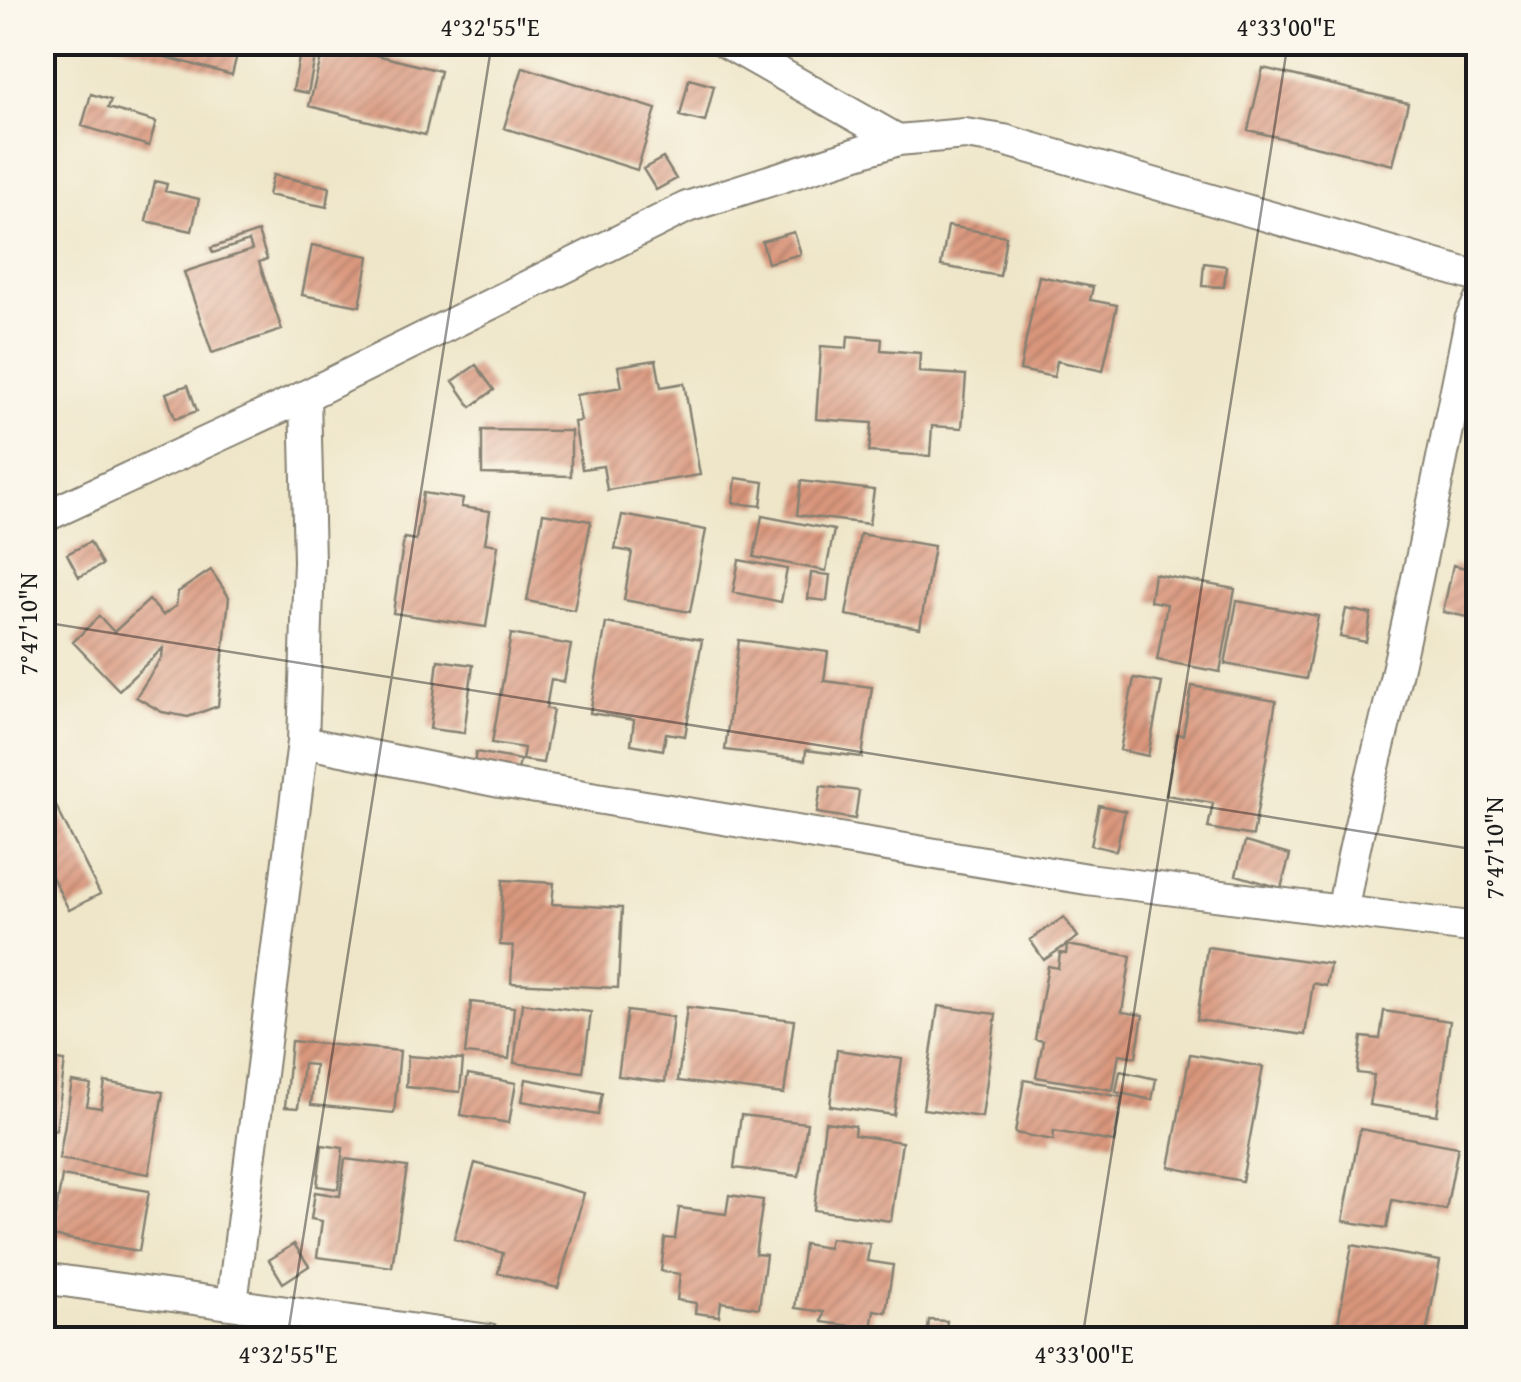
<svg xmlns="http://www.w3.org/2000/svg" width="1521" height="1382" font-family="'Gentium Book Plus',serif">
  <defs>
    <pattern id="building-hatch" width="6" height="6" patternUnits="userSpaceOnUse" patternTransform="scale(2.5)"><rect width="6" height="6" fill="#da977d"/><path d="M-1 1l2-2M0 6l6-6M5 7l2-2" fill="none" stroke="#b07a66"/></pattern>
  </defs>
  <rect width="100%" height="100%" fill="#fbf7ec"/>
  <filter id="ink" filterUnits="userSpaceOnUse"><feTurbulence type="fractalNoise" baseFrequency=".01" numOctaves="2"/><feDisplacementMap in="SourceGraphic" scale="20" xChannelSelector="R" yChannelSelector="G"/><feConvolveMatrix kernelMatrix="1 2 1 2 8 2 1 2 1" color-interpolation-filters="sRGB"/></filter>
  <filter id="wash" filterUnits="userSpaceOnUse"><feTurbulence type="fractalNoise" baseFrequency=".0048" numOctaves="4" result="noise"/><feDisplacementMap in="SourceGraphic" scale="40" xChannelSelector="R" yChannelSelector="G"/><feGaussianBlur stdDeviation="2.25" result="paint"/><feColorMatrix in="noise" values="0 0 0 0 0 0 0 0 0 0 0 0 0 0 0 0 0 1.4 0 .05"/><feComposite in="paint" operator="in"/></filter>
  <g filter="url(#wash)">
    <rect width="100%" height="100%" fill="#efe6c9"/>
    <g id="blocks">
      <path fill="url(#building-hatch)" d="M110,42H240L232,75Z
        M302,42H318L308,93L293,90Z
        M325,42L440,71L425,135L309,106Z
        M523,67L656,109L637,170L504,128Z
        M1263,68L1408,103L1393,165L1248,130Z
        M689,79L714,86L705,122L680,116Z
        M91,94L111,100L108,108L156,122L149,146L82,126Z
        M663,158L676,179L656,190L643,169Z
        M273,175L330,187L327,207L268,195Z
        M155,181L167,184L165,191L199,199L192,231L146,221Z
        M948,226L1006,236L1000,276L941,266Z
        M258,232L267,259L259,262L282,330L212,353L184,272L252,250L249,241L213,253L211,248Z
        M794,232L801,254L768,263L762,241Z
        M312,245L369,256L360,306L302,295Z
        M1204,263L1226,266L1224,287L1202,286Z
        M1039,276L1093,287L1090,300L1117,305L1103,371L1057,361L1054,377L1020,370Z
        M848,336L882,339L881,350L920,353L919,372L966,375L962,428L932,426L930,456L869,452L872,423L816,419L821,346L847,348Z
        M656,360L661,387L684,383L700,475L607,490L603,466L582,469L574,422L581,421L576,395L622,387L618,366Z
        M476,365L494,390L471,407L453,381Z
        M188,385L197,411L175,419L166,393Z
        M482,430L571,431V476L482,474Z
        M736,478L764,482L761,506L733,503Z
        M801,481L874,490L869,524L797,515Z
        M423,493L463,499L461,507L490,511L485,543L498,545L486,627L393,613L404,538L416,540Z
        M543,513L591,521L574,610L527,601Z
        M622,515L706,530L690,612L624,600L632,552L615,549Z
        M762,516L834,530L826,571L754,557Z
        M860,534L934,546L920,628L846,615Z
        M90,542L102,565L79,577L67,554Z
        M739,560L787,569L781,602L733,592Z
        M1453,565L1478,571V619L1443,612Z
        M211,570L229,597L218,706L188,717L162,712L136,697L162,657L163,648L119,690L73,642L99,616L114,632L149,600L163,615L176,606L178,592Z
        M811,573L830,575L827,601L808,599Z
        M1154,574L1235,589L1220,672L1157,660L1167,604L1150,601Z
        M1237,601L1318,616L1306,679L1225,664Z
        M1346,609L1371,614L1366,642L1340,637Z
        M606,623L702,640L685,736L666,733L663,750L631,744L634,720L590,713Z
        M511,634L571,645L564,682L551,679L546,708L553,710L543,763L522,760L524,748L492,743Z
        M739,640L828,652L824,681L872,687L862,757L806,750L805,760L725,750Z
        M438,660L473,665L464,733L430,729Z
        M1134,678L1162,683L1148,756L1120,750Z
        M1192,686L1276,701L1253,836L1208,828L1213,803L1166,795L1177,734L1183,735Z
        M476,752L520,760L516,781L472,774Z
        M821,786L859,791L855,819L817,813Z
        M52,798L100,894L69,910L42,857V803Z
        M1099,805L1125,811L1116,851L1091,845Z
        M1245,842L1290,855L1281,888L1236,875Z
        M503,880L554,883L552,904L622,908L618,988L511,983L513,946L500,945Z
        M1064,917L1078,937L1044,960L1030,940Z
        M1067,945L1131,956L1122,1012L1143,1015L1136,1057L1119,1054L1113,1090L1036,1077L1043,1041L1035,1039L1048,966L1058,968L1060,953L1066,954Z
        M1207,947L1330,964L1326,986L1313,983L1305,1035L1197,1020Z
        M471,1002L514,1007L509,1059L465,1054Z
        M522,1003L591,1012L583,1072L514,1063Z
        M938,1006L996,1014L982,1117L923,1109Z
        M687,1007L794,1020L784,1094L678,1081Z
        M627,1011L673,1017L665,1082L618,1076Z
        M1384,1011L1450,1021L1437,1115L1369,1105L1374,1075L1357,1073L1362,1037L1380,1039Z
        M291,1041L400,1051L394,1113L311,1105L315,1065L303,1064L298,1108L285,1107Z
        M837,1050L902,1059L894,1115L830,1106Z
        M1190,1054L1263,1067L1242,1181L1169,1167Z
        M408,1056L463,1060L460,1092L406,1087Z
        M42,1058L65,1061L56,1130L42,1128Z
        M1120,1071L1156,1079L1152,1100L1116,1092Z
        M468,1074L516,1083L509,1123L461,1115Z
        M526,1079L602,1093L598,1115L522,1101Z
        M1024,1080L1122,1097L1114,1142L1054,1131L1053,1140L1015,1133Z
        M72,1082L91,1085L87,1106L101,1108L105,1082L163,1092L149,1174L59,1159Z
        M1475,1087L1478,1088V1148L1467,1146Z
        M741,1115L807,1123L799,1176L734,1168Z
        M825,1122L855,1126L854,1135L902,1142L891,1221L814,1210Z
        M1360,1129L1458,1147L1446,1210L1392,1200L1387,1228L1343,1221Z
        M322,1145L343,1148L338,1189L317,1186Z
        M345,1159L407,1167L392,1267L317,1257L322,1221L311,1219L315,1192L340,1196Z
        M475,1163L584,1193L558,1288L498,1273L503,1253L454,1239Z
        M62,1176L149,1191L139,1251L52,1236Z
        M729,1195L763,1200L755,1254L766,1255L759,1308L721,1302L719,1316L695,1313L696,1303L677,1300L680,1274L661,1271L665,1238L675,1239L679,1208L726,1214Z
        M830,1238L870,1244L867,1261L893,1265L886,1312L874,1310L871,1329L822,1322L824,1312L795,1308L804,1244L828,1248Z
        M294,1244L309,1266L283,1283L269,1260Z
        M1352,1245L1440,1261L1425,1340H1335Z
        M929,1320L947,1321L945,1340H927Z"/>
    </g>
  </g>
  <g filter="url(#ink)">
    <use href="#blocks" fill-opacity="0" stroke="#868172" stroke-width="2.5"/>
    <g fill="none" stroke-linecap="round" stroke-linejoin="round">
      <g stroke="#868172" stroke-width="34">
        <path id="street" d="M725,42L898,140
          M42,518L305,396L687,207L898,140L965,134L1004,140L1478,277
          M303,742L500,782L1087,879L1478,928
          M1343,909C1355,836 1375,766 1392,693C1420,569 1445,445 1470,320L1478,304
          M42,1278L489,1340
          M232,1303L303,742L309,561L305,396"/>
      </g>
      <use href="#street" stroke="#fff" stroke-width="30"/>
    </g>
  </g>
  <path fill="none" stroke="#1c1c1c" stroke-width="2.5" stroke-opacity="0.45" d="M1419,42L1478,52M42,622L1478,850M287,1340L492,42M1082,1340L1288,42"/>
  <rect width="1521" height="1382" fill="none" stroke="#fbf7ec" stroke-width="110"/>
  <rect x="55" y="55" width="1411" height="1272" fill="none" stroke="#1c1c1c" stroke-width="4"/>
  <g font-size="25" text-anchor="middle" fill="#1c1c1c">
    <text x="490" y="36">4°32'55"E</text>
    <text x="1286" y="36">4°33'00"E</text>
    <text transform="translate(28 624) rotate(-90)" y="9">7°47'10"N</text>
    <text transform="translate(1494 848) rotate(-90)" y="9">7°47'10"N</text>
    <text x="288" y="1363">4°32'55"E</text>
    <text x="1084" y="1363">4°33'00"E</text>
  </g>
</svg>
